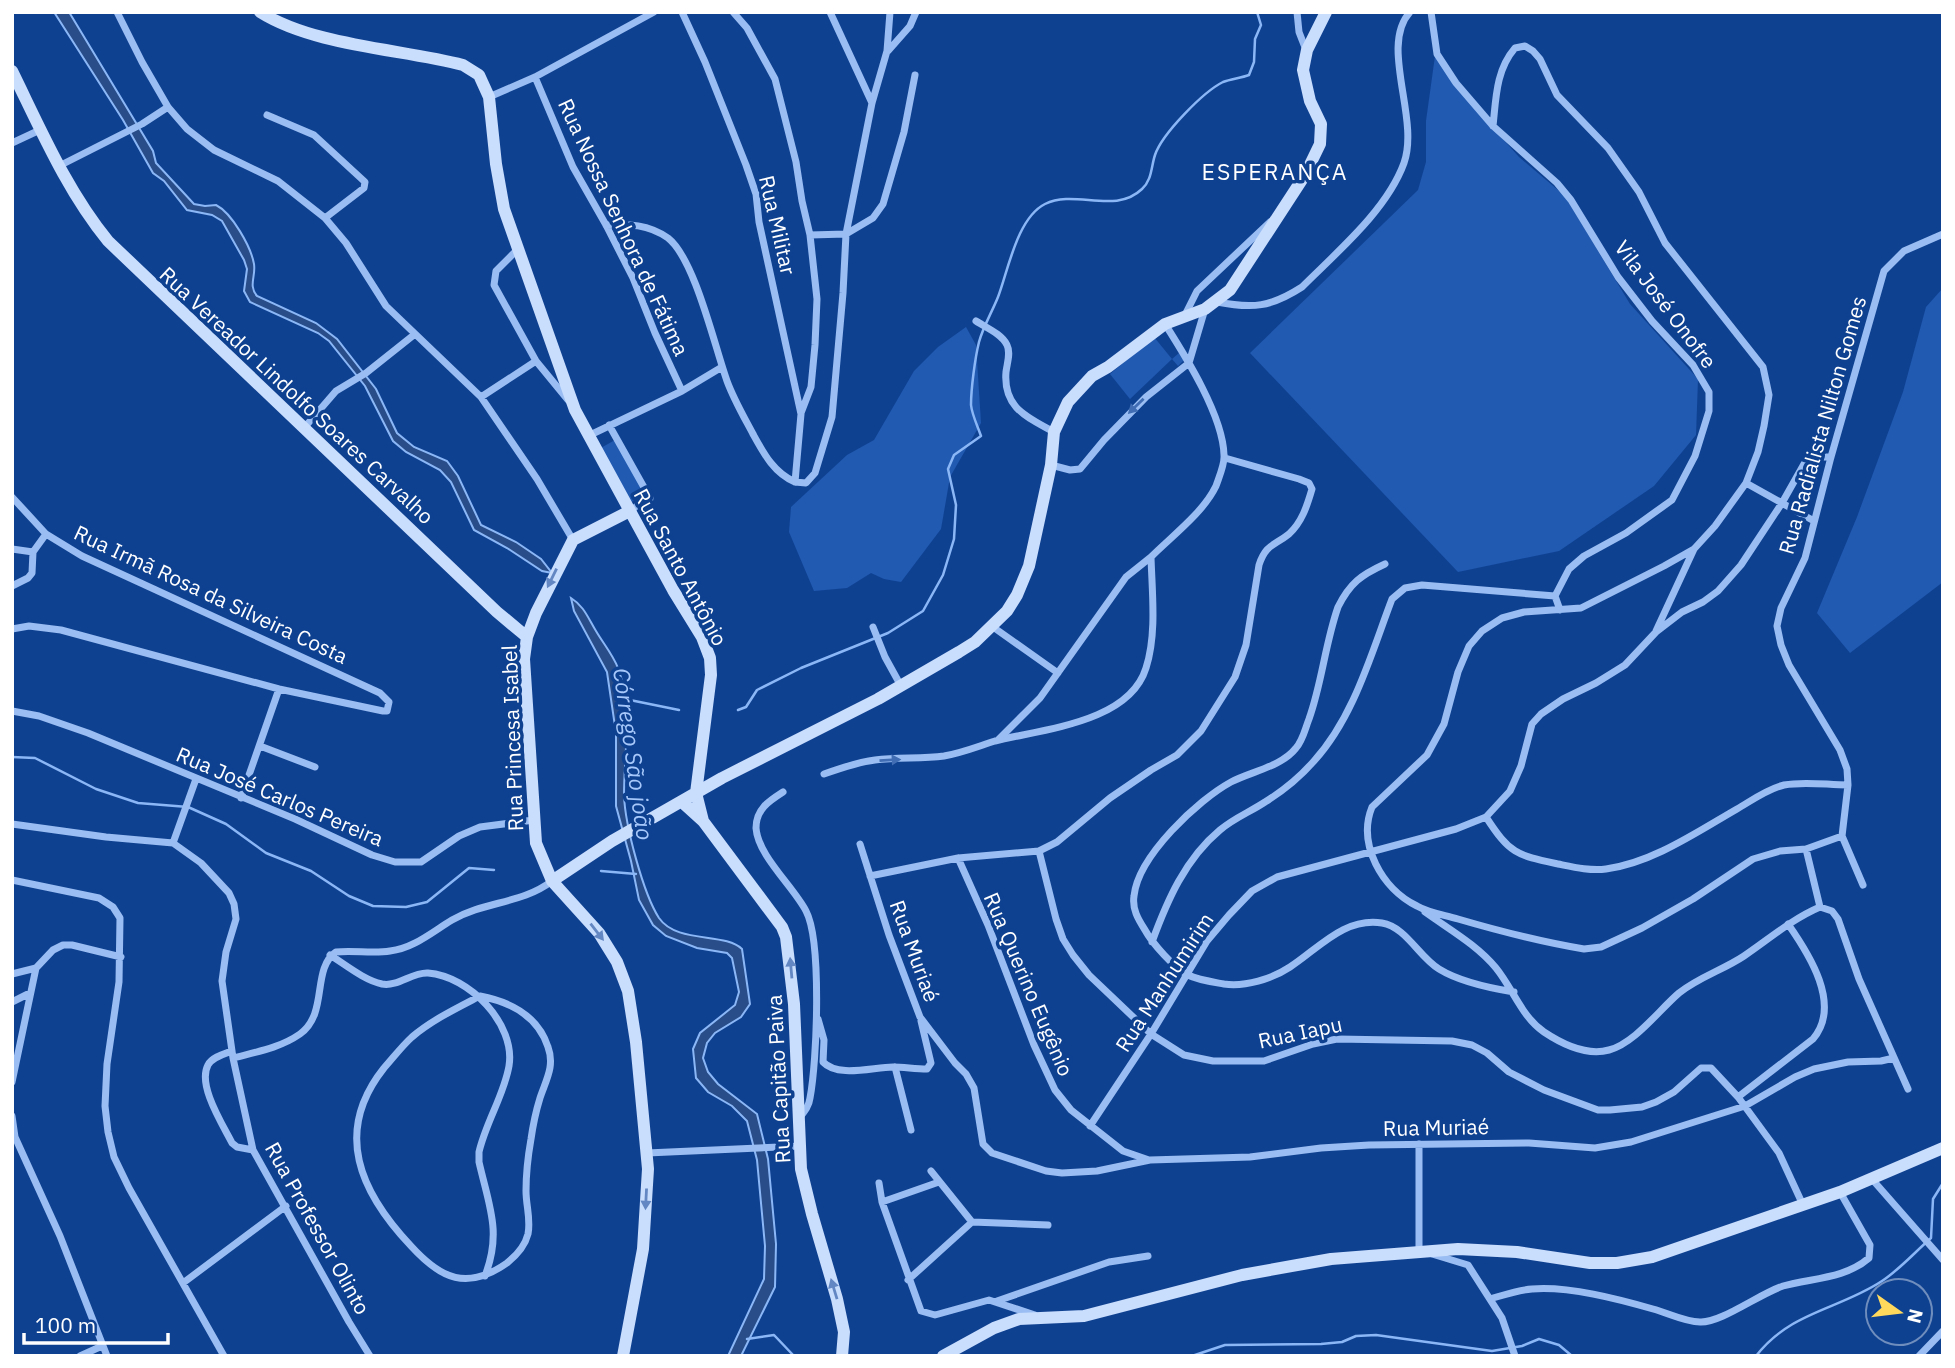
<svg xmlns="http://www.w3.org/2000/svg" width="1955" height="1368" font-family="'IBM Plex Sans',sans-serif">
  <rect width="100%" height="100%" fill="#0f4191"/>
  <path fill="#215ab1" d="M1435,56L1466,98L1519,157L1565,196L1630,304L1698,379L1696,435L1654,486L1559,551L1458,572L1250,353L1418,190L1426,162V121Z
    M1943,288V582L1850,653L1817,613L1857,517L1903,392L1926,307Z
    M966,327L976,345L981,423L950,477L941,529L901,582L884,579L871,573L847,588L814,591L789,532L791,507L847,455L874,440L914,371L938,347Z
    M1154,337L1172,359L1179,353L1184,360L1178,366L1172,359L1130,399L1110,374Z
    M615,440L646,493L630,503L599,449Z"/>
  <path fill="#284d88" stroke="#8bb7f7" stroke-width="2" d="M54,12H69L153,151L156,163L194,204L205,206L216,205C232,213 251,247 254,264C256,277 248,285 257,296L316,323L337,339L376,389L397,433L414,447L447,461L458,476L481,525L516,542L541,559L552,573L542,571L507,548L474,530L451,482L440,470L406,452L393,441L365,386L329,341L318,333L250,302L244,291L247,269L244,260L222,221L212,215L187,210L164,181L153,173L123,120Z
    M571,598C584,606 588,618 596,631C603,643 613,655 618,668C633,708 624,753 624,795C625,825 643,893 659,918C677,944 725,932 742,949L750,1004L741,1017L715,1033L707,1043L703,1058L708,1072L718,1084L757,1114L768,1159L776,1244L775,1287L741,1356H728L764,1279L765,1246L757,1160L747,1121L732,1106L708,1092L696,1078L693,1049L700,1033L735,1005L739,992L732,958L727,953L697,948L666,936L653,925L639,900L631,861L616,806V733L607,672L574,611Z"/>
  <g fill="none" stroke-linecap="round" stroke-linejoin="round">
    <path stroke="#8bb7f7" stroke-width="2.5" d="M620,698L679,710
      M738,710L746,707L757,690L801,668L888,633L923,611L943,575L954,539L956,505L948,469L954,455L981,436C978,427 972,415 971,405C971,389 975,358 979,342C983,327 992,312 998,297C1008,271 1017,218 1045,204C1075,189 1115,215 1142,189C1152,180 1151,167 1155,155C1162,134 1203,92 1223,82C1231,79 1241,78 1249,75L1254,62L1255,39L1261,25L1257,12
      M12,757L35,758L96,789L138,803L188,807L226,824L266,853L311,871L349,896L373,906L406,907L427,902L469,868L494,870
      M601,871L636,874
      M747,1339L774,1335L794,1356
      M1192,1356L1225,1345L1321,1344L1342,1342L1356,1336L1376,1335L1492,1351L1522,1346L1539,1339L1559,1345L1572,1356
      M1756,1356C1791,1311 1838,1310 1882,1281C1899,1270 1915,1252 1931,1238L1933,1199L1943,1183"/>
    <path stroke="#9abef3" stroke-width="7" d="M117,12L142,62L168,107L187,129L214,150L278,181L325,218L346,243L386,306L481,397L537,479L573,540
      M733,12L747,28L775,79L796,162L802,201L810,235L817,299L815,345L811,387L801,413
      M830,12L872,103
      M1297,12L1299,32L1306,50
      M1431,12L1437,54L1456,83L1493,126L1557,183L1571,200L1618,277L1652,321L1693,365L1709,392V411L1695,456L1672,500L1626,533L1584,556L1569,569L1555,596L1560,610
      M888,51L910,26L916,12
      M535,77L573,167L606,225L633,278L655,333L682,391
      M489,97L535,77L654,12
      M267,115L314,135L365,182L364,188L325,218
      M1493,126C1496,98 1496,70 1515,48L1525,46L1533,51L1540,59L1557,95L1608,148L1639,192L1665,243L1763,367L1769,395L1764,426L1758,452L1746,483L1715,526L1694,549L1664,566L1581,608L1524,612L1502,618L1482,631L1469,646L1458,672L1444,724L1427,755L1372,807C1357,844 1382,889 1417,906C1429,913 1445,915 1458,919C1499,931 1542,942 1584,949L1601,947L1642,928L1693,899L1753,859L1780,851L1806,849L1842,836
      M12,143L42,129
      M59,166L142,124L168,107
      M606,225C629,224 648,224 668,238C695,259 715,348 727,381C734,400 744,417 753,434C764,454 774,473 795,482L801,414L759,222L756,194L746,165L705,62L682,12
      M810,235L846,234L873,218L883,204L904,132L915,75
      M517,250L496,271L494,285L536,361L568,400
      M1217,302C1253,309 1271,307 1302,287C1337,252 1387,210 1404,163C1420,118 1379,46 1410,12
      M1185,315L1197,291L1270,222
      M976,321C985,327 1002,334 1007,345C1011,353 1007,363 1006,372C1003,408 1027,417 1054,432
      M481,397L536,361
      M609,425L650,498L649,503L637,506L630,511
      M304,428L336,391L366,373L415,334
      M588,436L682,391L722,367
      M1051,465L1070,470L1080,469L1104,440L1146,397L1189,363L1205,309
      M795,482L806,483L815,473L832,417L843,293L846,234L872,103L887,51L890,12
      M1746,483L1814,521
      M12,497L46,534L82,556L380,693L389,702L387,711H383L279,689L61,630L29,626L12,629
      M12,549L33,552
      M1385,564C1361,575 1350,583 1338,607C1325,644 1322,683 1309,719C1305,729 1303,740 1296,748C1281,767 1252,771 1231,782C1198,800 1138,856 1134,896C1132,909 1138,919 1145,930C1152,943 1175,969 1188,975C1198,980 1213,982 1224,984C1245,987 1272,979 1290,967C1318,949 1344,917 1382,923C1406,927 1419,957 1439,969C1460,982 1489,988 1514,992
      M12,586L28,578L32,573L33,552L46,534
      M873,627L885,657L901,686
      M993,627L1058,673
      M1656,631L1694,549
      M12,711L39,716L88,733L295,819L372,855L395,862H421L459,836L480,827L534,820
      M998,740L1040,698L1126,577L1151,557
      M260,746L315,767
      M824,774C841,768 858,762 875,760C898,757 921,759 944,756C962,753 979,746 995,741C1042,729 1129,723 1146,668C1157,634 1152,592 1151,557C1172,536 1203,513 1216,486C1219,477 1225,464 1224,455C1223,416 1186,357 1165,324
      M783,792C769,801 756,809 756,828C758,856 793,886 806,911C822,941 817,1062 810,1098C809,1106 805,1111 800,1117
      M241,798L279,689
      M1486,817C1510,854 1516,855 1558,864C1573,867 1590,871 1606,869C1652,863 1697,832 1737,809C1751,801 1767,789 1784,785C1805,781 1827,785 1848,785
      M12,824L106,837L173,843L201,863L229,893L234,904L236,919L226,952L222,981L233,1058L253,1150L349,1322L370,1356
      M173,843L196,779
      M860,844L889,935L920,1017L955,1063L966,1074L974,1088L983,1144L992,1153L1046,1171L1062,1173L1097,1171L1150,1160L1250,1157L1321,1148L1369,1145L1529,1143L1595,1148L1631,1142L1745,1106L1795,1077L1814,1069L1848,1062L1881,1061L1894,1058
      M1039,851L1056,919L1063,939L1073,955L1089,975L1151,1034L1184,1055L1213,1061H1264L1313,1044L1337,1039L1452,1041L1472,1045L1487,1053L1509,1072L1544,1090L1598,1110H1610L1642,1107L1656,1102L1674,1092L1701,1068H1711L1738,1097L1779,1153L1803,1205
      M958,858L988,925L1034,1045L1055,1090L1071,1110L1123,1151L1149,1160
      M870,876L958,858L1039,851L1057,842L1110,798L1151,770L1177,755L1201,731L1235,677L1246,645L1259,565C1266,544 1274,546 1289,534C1302,522 1307,506 1312,489L1309,483L1299,479L1225,458
      M12,880L99,898L113,907L120,918L119,982L107,1064L105,1106L108,1132L114,1157L129,1188L224,1356
      M1863,885L1842,836L1848,785L1847,769L1840,750L1789,665L1781,645L1777,626L1781,608L1805,558L1831,457L1884,271L1904,251L1943,234
      M1820,907L1832,911L1838,919L1859,979L1908,1089
      M1425,912C1450,930 1477,945 1496,968C1513,989 1522,1017 1544,1032C1562,1044 1587,1056 1609,1050C1635,1043 1659,1010 1679,993C1699,977 1723,970 1744,956C1769,939 1792,919 1820,907L1806,849
      M1152,942C1167,901 1185,859 1220,830C1234,818 1250,812 1265,802C1283,791 1300,777 1314,761C1354,717 1371,654 1392,599L1405,588L1422,585L1555,596
      M330,955C346,965 364,980 382,984C398,987 412,972 428,973C469,976 516,1024 509,1066C504,1095 486,1122 479,1152V1162C489,1206 502,1232 485,1276
      M12,974L36,968
      M480,996C511,1002 538,1016 548,1047C555,1066 546,1080 540,1098C536,1111 533,1125 531,1139C528,1156 526,1174 526,1191C526,1206 531,1219 528,1234C525,1246 517,1255 507,1263C467,1291 441,1279 411,1246C360,1192 333,1132 384,1068C393,1058 402,1046 412,1037C432,1020 457,1008 480,996Z
      M12,1002L30,993
      M818,1019L824,1040L823,1062C838,1078 873,1067 893,1067C904,1067 915,1069 927,1069L931,1063L921,1021
      M232,1051C224,1054 212,1057 208,1065C197,1085 223,1125 232,1143L237,1147L253,1150
      M233,1058C256,1052 280,1048 300,1034C329,1013 311,969 336,952C354,950 373,954 390,951C414,948 432,932 452,920C485,901 522,904 552,881
      M895,1067L911,1130
      M12,1082L36,968L53,950L63,945H72L121,957
      M1738,1097L1813,1039C1842,1005 1809,954 1788,924
      M12,1116L15,1137L60,1236L107,1356
      M1090,1126L1151,1034L1207,941L1229,915L1252,891L1277,877L1456,829L1486,817L1510,791L1521,766L1532,724L1541,714L1563,699L1596,683L1625,665L1656,632L1682,612L1703,602L1718,591L1741,565L1782,503L1804,464C1812,456 1820,457 1831,457
      M647,1153L801,1146
      M931,1171L972,1222
      M1871,1178L1943,1260
      M879,1183L882,1202L921,1311L935,1315L989,1300L1035,1315
      M882,1202L939,1182
      M1419,1252V1144
      M1432,1254L1468,1265L1502,1318L1515,1356
      M908,1280L972,1222L1048,1225
      M183,1283L286,1206
      M1490,1299C1504,1295 1517,1290 1532,1289C1569,1286 1618,1299 1653,1309C1668,1313 1685,1322 1700,1322C1721,1323 1759,1294 1783,1286C1811,1278 1845,1279 1869,1258L1870,1245L1840,1192
      M997,1301L1109,1262L1148,1256
      M80,1356L102,1346
      M1919,1356L1943,1331"/>
    <path stroke="#c9ddfd" stroke-width="12" d="M260,12C314,46 401,49 463,65L479,75L489,97L496,164L504,209L575,410L673,590L702,637L710,658L711,675L696,793L703,821
      M12,71C41,130 67,191 108,241L497,612L527,637
      M682,802L703,821L782,927L786,937L794,1004L801,1169L812,1214L837,1299L844,1332L842,1356
      M552,881L612,841L722,778L878,699L959,652L975,642L1007,611L1017,595L1029,566L1051,465L1054,432L1068,402L1092,376L1108,367L1165,324L1205,309L1230,290L1305,175L1320,144L1321,124L1310,101L1303,70L1307,50L1326,12
      M623,1356L643,1249L648,1169L636,1042L628,991L617,962L599,933L552,881L536,843L524,659L527,637L536,613L573,540L630,511
      M943,1356L994,1328L1019,1319L1084,1316L1242,1275L1331,1259L1458,1249L1517,1252L1590,1263H1617L1652,1257L1840,1192L1943,1148"/>
  </g>
  <defs><path id="oneway-solid" d="M-6-.8H1V-3.2L6.5 0L1 3.2V.8H-6Z" transform="scale(1.75)"/></defs>
  <g fill="#406db3">
    <use href="#oneway-solid" transform="translate(1136 406) rotate(136)"/>
    <use href="#oneway-solid" transform="translate(890 760) rotate(-3)"/>
  </g>
  <g fill="#6387c2">
    <use href="#oneway-solid" transform="translate(552 578) rotate(116)"/>
    <use href="#oneway-solid" transform="translate(597 932) rotate(52)"/>
    <use href="#oneway-solid" transform="translate(791 968) rotate(-95)"/>
    <use href="#oneway-solid" transform="translate(646 1199) rotate(93)"/>
    <use href="#oneway-solid" transform="translate(834 1289) rotate(-107)"/>
  </g>
  <g text-anchor="middle" dominant-baseline="central" stroke-width="7" stroke-linejoin="round" paint-order="stroke">
    <g font-size="21" fill="#fff" stroke="#0f4191">
      <text transform="translate(778 225) rotate(77)">Rua Militar</text>
      <text transform="translate(624 227) rotate(65)">Rua Nossa Senhora de Fátima</text>
      <text transform="translate(1666 304) rotate(53)">Vila José Onofre</text>
      <text transform="translate(297 395) rotate(43)">Rua Vereador Lindolfo Soares Carvalho</text>
      <text transform="translate(1822 425) rotate(-74)">Rua Radialista Nilton Gomes</text>
      <text transform="translate(681 567) rotate(62)">Rua Santo Antônio</text>
      <text transform="translate(211 594) rotate(25)">Rua Irmã Rosa da Silveira Costa</text>
      <text transform="translate(512 738) rotate(-92)">Rua Princesa Isabel</text>
      <text transform="translate(280 796) rotate(23)">Rua José Carlos Pereira</text>
      <text transform="translate(915 951) rotate(70)">Rua Muriaé</text>
      <text transform="translate(1164 982) rotate(-57)">Rua Manhumirim</text>
      <text transform="translate(1029 984) rotate(67)">Rua Querino Eugênio</text>
      <text transform="translate(1300 1032) rotate(-12)">Rua Iapu</text>
      <text transform="translate(778 1079) rotate(-93)">Rua Capitão Paiva</text>
      <text transform="translate(1436 1127) rotate(-1)">Rua Muriaé</text>
      <text transform="translate(318 1228) rotate(61)">Rua Professor Olinto</text>
    </g>
    <g font-size="23" letter-spacing="2" fill="#fff" stroke="#0f4191">
      <text x="1275" y="171">ESPERANÇA</text>
    </g>
    <g font-size="23" font-style="italic" fill="#a6c8fa" stroke="#0f4191">
      <text transform="translate(634 754) rotate(82)">Córrego São joão</text>
    </g>
  </g>
  <rect width="1955" height="1368" fill="none" stroke="#ffffff" stroke-width="28"/>
  <g transform="translate(1899 1312) rotate(104)"><circle r="33" fill="#0f4191" stroke="#6f8dbd" stroke-width="2"/>
  <path d="M0-5L12 26L0 18L-12 26Z" fill="#ffd95c"/>
  <text y="-10" font-size="19" font-weight="bold" text-anchor="middle" fill="#ffffff">N</text>
  </g>
  <path d="M24 1333v10h144v-10" fill="none" stroke="#ffffff" stroke-width="3.5"/>
  <text x="35" y="1333" font-size="21" fill="#ffffff" stroke="#0f4191" stroke-width="5" paint-order="stroke">100 m</text>
</svg>
